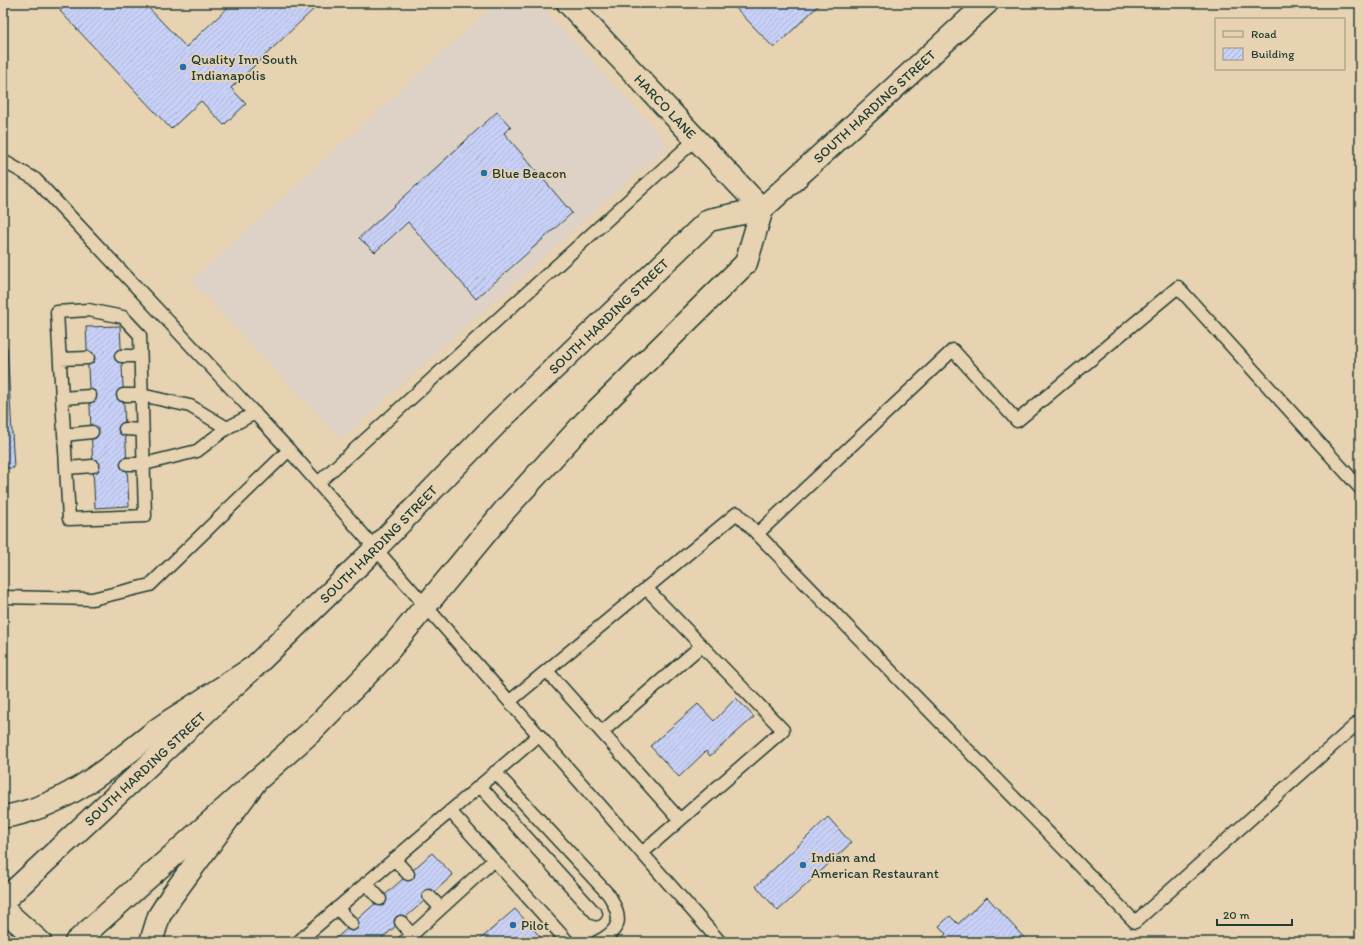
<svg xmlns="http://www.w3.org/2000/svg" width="1363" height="945" font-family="Itim,sans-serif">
  <defs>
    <pattern id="building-hatch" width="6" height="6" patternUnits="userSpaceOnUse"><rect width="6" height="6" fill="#c8d0f7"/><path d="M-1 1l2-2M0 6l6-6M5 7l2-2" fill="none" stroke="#abb4d4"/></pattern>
  </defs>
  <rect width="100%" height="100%" fill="#e7d2b1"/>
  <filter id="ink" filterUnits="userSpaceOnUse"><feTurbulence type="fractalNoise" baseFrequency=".025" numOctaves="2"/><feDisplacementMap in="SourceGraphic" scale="8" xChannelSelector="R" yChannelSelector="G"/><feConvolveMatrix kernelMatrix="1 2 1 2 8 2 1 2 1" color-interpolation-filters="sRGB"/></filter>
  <g filter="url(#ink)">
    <path fill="#ded1c6" d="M496,3H539L669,145L341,439L191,281Z"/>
    <path fill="url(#building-hatch)" stroke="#1f3d34" d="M68,3H144L186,47L233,3H320L231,88L246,104L224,125L201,101L171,129L60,11Z
      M731,3H821L774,48Z
      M497,112L511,127L504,133L572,213L476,299L408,222L375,252L359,238Z
      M120,326L129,506L95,508L86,327Z
      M3,347H7L14,468H3Z
      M736,698L754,717L710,756L706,751L679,777L650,746L698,704L714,721Z
      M828,817L851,843L778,911L756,886Z
      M432,853L453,875L378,942H332Z
      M987,897L1028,942H938L946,934L939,926L950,916L958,924Z
      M515,909L545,942H477Z"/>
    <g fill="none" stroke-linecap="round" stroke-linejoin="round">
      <g stroke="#1f3d34" stroke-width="15">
        <path id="lane" d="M3,161L35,179L289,450L720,942
          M88,310L123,317L140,335L145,516L69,519L57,312Z
          M121,356H140
          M60,359L88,358
          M123,395H141L190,406L227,428
          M62,398L90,396
          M125,429L142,430
          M64,435L92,432
          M127,464H144L197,451L227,428L255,413
          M66,468L93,466
          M318,483L696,139
          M757,534L953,350L1017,421L1178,287L1360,488
          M3,597L92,599L150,585L289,450
          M547,671L680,820
          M510,701L737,513L1135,922L1360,721
          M602,732L701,646
          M495,772L609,895C622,917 623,929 597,942
          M480,786L596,914
          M450,811L568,942
          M642,853L783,730L646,588
          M394,859L408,874
          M366,883L380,899
          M429,896L441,908
          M337,908L352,924
          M401,922L412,935
          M298,942L539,735
          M404,942L494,860"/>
      </g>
      <g stroke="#1f3d34" stroke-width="25">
        <g id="street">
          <path id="s1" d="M568,3L762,209"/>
        </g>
      </g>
      <g stroke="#1f3d34" stroke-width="25">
        <g id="primary">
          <path id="s2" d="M3,901L254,667L376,548L498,422L709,220L762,209"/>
          <path id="s3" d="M76,942L312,731L380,661L504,511L586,421L746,263L762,209L987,3"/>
        </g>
      </g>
      <g stroke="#1f3d34" stroke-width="25">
        <path id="highway" d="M3,817C64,807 108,769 154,732C164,724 176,717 187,710C209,696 231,682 254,667
          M3,909L40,942
          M151,942L159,916L171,897L256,781"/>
      </g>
      <use href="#lane" stroke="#e7d2b1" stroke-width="12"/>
      <use href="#street" stroke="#e7d2b1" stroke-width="22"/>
      <use href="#primary" stroke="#e7d2b1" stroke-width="22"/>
      <use href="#highway" stroke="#e7d2b1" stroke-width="22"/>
    </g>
  </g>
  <g fill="#1f6fb2" stroke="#e7d2b1" stroke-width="1.5">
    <circle cx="183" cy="67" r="4"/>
    <circle cx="484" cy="173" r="4"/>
    <circle cx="803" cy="865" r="4"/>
    <circle cx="513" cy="925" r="4"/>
  </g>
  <g text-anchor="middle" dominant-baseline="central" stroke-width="3.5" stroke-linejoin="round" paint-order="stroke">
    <g font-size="14" fill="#1f3d34" stroke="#e7d2b1" text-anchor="start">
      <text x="191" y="59">Quality Inn South<tspan x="191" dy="16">Indianapolis</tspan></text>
      <text x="492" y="173">Blue Beacon</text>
      <text x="811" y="857">Indian and<tspan x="811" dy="16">American Restaurant</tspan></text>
      <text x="521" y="925">Pilot</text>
    </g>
    <g font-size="14" fill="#1f3d34" stroke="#e7d2b1">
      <text stroke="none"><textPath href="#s1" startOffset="142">HARCO LANE</textPath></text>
      <text stroke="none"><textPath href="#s3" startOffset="1164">SOUTH HARDING STREET</textPath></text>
      <text stroke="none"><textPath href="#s2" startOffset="842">SOUTH HARDING STREET</textPath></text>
      <text stroke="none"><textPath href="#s2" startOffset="518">SOUTH HARDING STREET</textPath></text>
      <text stroke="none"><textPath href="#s2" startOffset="194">SOUTH HARDING STREET</textPath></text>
    </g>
  </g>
  <rect width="1363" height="945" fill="none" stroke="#e7d2b1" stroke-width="16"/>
  <rect x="8" y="8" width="1347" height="929" fill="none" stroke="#1f3d34" stroke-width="1.5" filter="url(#ink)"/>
  <rect x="1215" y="18" width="130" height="52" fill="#e7d2b1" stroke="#97967f"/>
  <rect x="1223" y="31" width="20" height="6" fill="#e7d2b1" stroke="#97967f"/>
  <text x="1251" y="38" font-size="12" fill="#1f3d34">Road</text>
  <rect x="1223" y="48" width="20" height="12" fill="url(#building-hatch)" stroke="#97967f"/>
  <text x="1251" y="58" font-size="12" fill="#1f3d34">Building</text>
  <path d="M1217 919v6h75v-6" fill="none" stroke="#1f3d34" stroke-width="2"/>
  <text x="1223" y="919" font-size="12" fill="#1f3d34" stroke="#e7d2b1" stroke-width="3" paint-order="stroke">20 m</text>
</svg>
